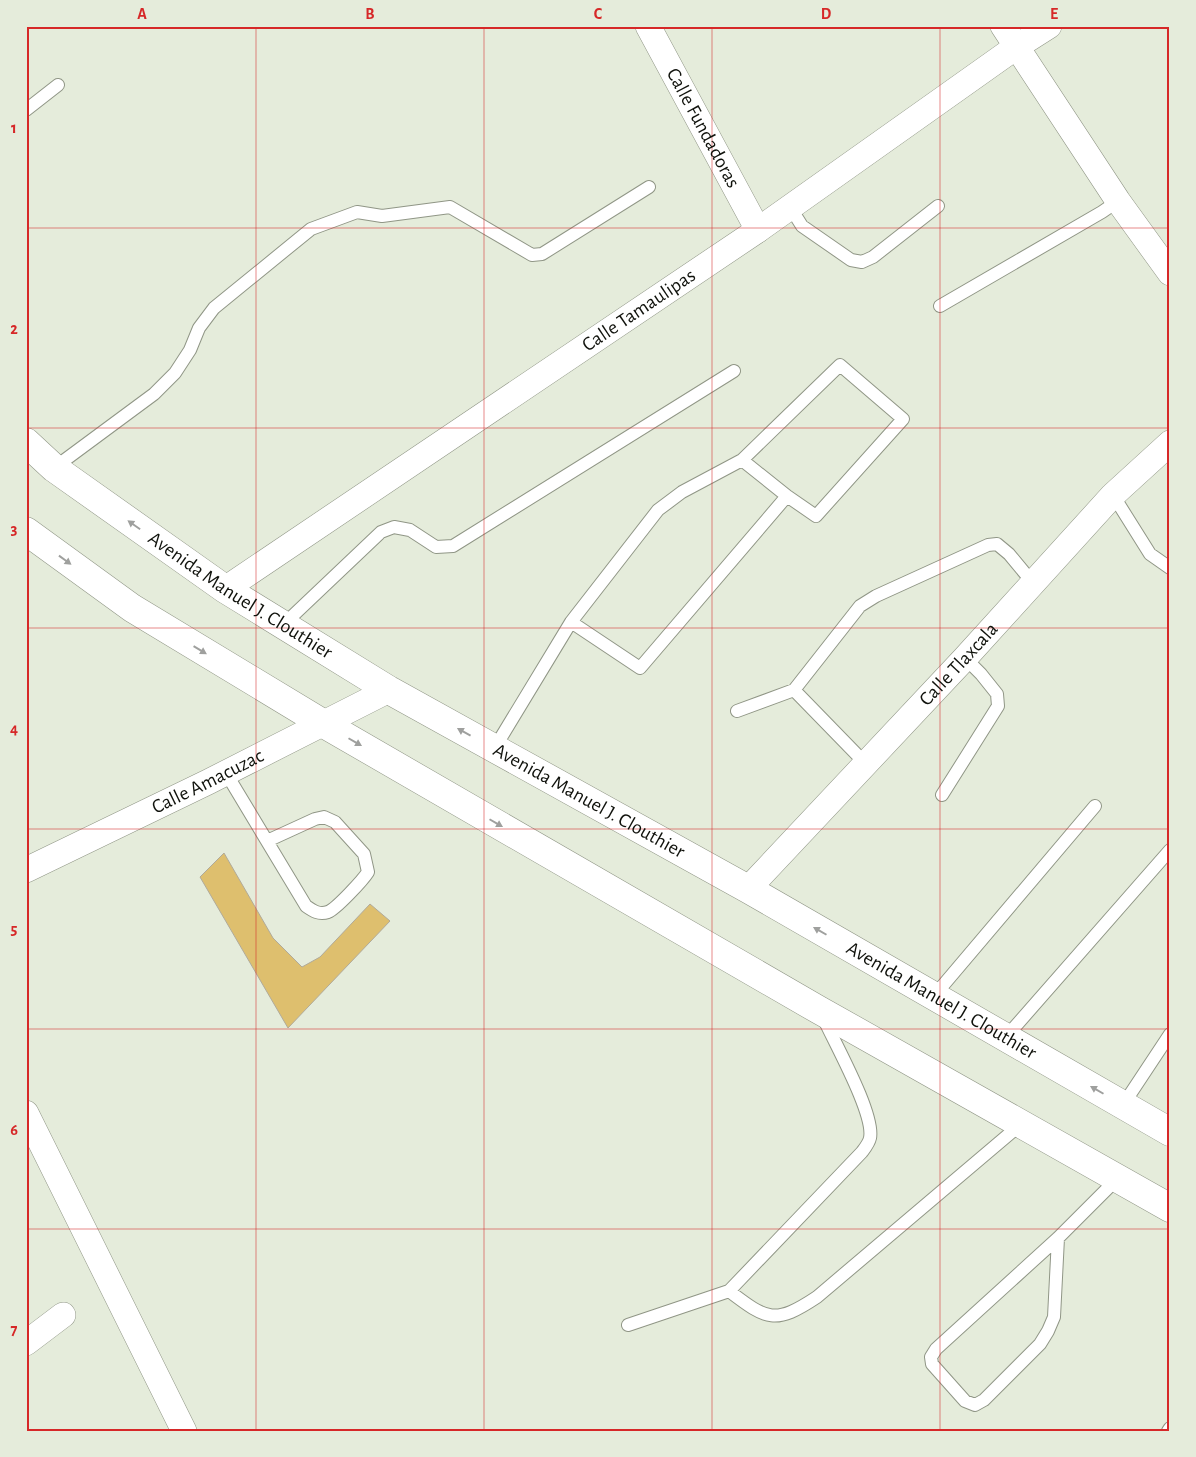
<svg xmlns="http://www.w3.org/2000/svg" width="1196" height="1457" font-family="'Alegreya Sans',sans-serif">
  <rect width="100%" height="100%" fill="#e5ecdb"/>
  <path fill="#debf6e" stroke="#b0aa9a" d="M224,853L273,938L302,967L320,957L370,904L390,921L288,1028L200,877Z"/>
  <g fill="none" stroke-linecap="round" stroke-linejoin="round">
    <g stroke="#909686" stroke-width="14">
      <path id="service" d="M26,110L58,85
        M790,207L802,226L851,260L862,262L873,257L938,206
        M940,306L1102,212L1118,201
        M54,468L154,394L175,373L190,350L199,328L214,308L311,229L357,212L382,216L450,207L532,255L542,254L649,187
        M1113,495L1150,554L1170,568
        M571,622L640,668L787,496
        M283,625L381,532L394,527L410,530L436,547L453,546L734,371
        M794,690L866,764
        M737,711L794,690L860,606L876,596L988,545L997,544L1009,554L1033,583
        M494,749L571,622L658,510L682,492L742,460L840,365L903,419L816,516L787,496L742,460
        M226,773L306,906C313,911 319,915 328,912C336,909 363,880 368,872L364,854L335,822L324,817L315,819L267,841
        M942,795L998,706L997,694L981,674L965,658
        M934,996L1095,806
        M1006,1037L1170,850
        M1123,1105L1170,1034
        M1058,1238L1054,1317L1048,1331L1040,1344L984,1400L975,1405L965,1401L932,1364L931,1357L936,1349L1058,1238L1118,1178
        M729,1291C767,1320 775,1325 817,1297L1021,1124
        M628,1325L729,1291L862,1152C865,1148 869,1143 870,1138C875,1114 834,1042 823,1017
        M1168,1431L1170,1428"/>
    </g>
    <g stroke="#909686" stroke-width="26">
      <g id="minor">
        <path id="s1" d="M648,26L758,230"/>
        <path d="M1003,26L1118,201L1170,273"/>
        <path id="s2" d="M225,589L758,230L1016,47L1049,26"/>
        <path id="s3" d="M26,870L208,782L389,690"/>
        <path id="s4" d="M748,889L965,658L1113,495L1170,443"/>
        <path d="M26,1113L184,1431"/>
        <path d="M26,1343L63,1315"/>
      </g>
    </g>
    <g stroke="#909686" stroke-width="29">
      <g id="secondary">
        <path id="s5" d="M26,442L54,468L225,589L389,690L748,889L1170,1132"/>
        <path d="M26,531L132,608L324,724L819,1010L1170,1208"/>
      </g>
    </g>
    <use href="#service" stroke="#fff" stroke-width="12"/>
    <use href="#minor" stroke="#fff" stroke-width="25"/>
    <use href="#secondary" stroke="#fff" stroke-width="28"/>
  </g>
  <defs><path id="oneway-solid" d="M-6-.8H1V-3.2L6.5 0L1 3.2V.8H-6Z" transform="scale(1.25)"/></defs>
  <g fill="#9fa09e">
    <use href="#oneway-solid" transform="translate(134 525) rotate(-145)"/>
    <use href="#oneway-solid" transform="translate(65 560) rotate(36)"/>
    <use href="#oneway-solid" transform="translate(200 650) rotate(31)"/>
    <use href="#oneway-solid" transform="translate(464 732) rotate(-151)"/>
    <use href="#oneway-solid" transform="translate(355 742) rotate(30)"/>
    <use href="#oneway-solid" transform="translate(496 823) rotate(30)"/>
    <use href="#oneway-solid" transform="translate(820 931) rotate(-150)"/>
    <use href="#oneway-solid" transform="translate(1097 1090) rotate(-150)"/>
  </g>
  <path fill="none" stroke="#d62828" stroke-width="1" stroke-opacity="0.55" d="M256,26V1431M484,26V1431M712,26V1431M940,26V1431M26,228H1170M26,428H1170M26,628H1170M26,829H1170M26,1029H1170M26,1229H1170"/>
  <g text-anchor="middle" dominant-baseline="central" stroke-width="4" stroke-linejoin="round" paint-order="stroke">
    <g font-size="20" fill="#10120c" stroke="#e5ecdb">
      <text stroke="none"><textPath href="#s1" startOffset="116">Calle Fundadoras</textPath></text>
      <text stroke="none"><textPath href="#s2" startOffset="499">Calle Tamaulipas</textPath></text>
      <text stroke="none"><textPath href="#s5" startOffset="264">Avenida Manuel J. Clouthier</textPath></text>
      <text stroke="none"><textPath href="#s4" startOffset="308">Calle Tlaxcala</textPath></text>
      <text stroke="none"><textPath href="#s3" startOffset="202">Calle Amacuzac</textPath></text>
      <text stroke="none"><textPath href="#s5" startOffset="669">Avenida Manuel J. Clouthier</textPath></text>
      <text stroke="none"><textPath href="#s5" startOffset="1074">Avenida Manuel J. Clouthier</textPath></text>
    </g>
  </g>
  <rect width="1196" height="1457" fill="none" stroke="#e5ecdb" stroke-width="55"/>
  <rect x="28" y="28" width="1140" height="1402" fill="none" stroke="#d62828" stroke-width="2"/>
  <g font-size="16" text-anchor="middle" font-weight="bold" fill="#d62828">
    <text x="142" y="19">A</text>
    <text x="370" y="19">B</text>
    <text x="598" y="19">C</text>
    <text x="826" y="19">D</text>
    <text x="1054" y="19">E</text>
    <text x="14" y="133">1</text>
    <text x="14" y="334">2</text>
    <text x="14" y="534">3</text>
    <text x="14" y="734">4</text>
    <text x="14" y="934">5</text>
    <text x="14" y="1135">6</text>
    <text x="14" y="1335">7</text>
  </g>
</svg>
